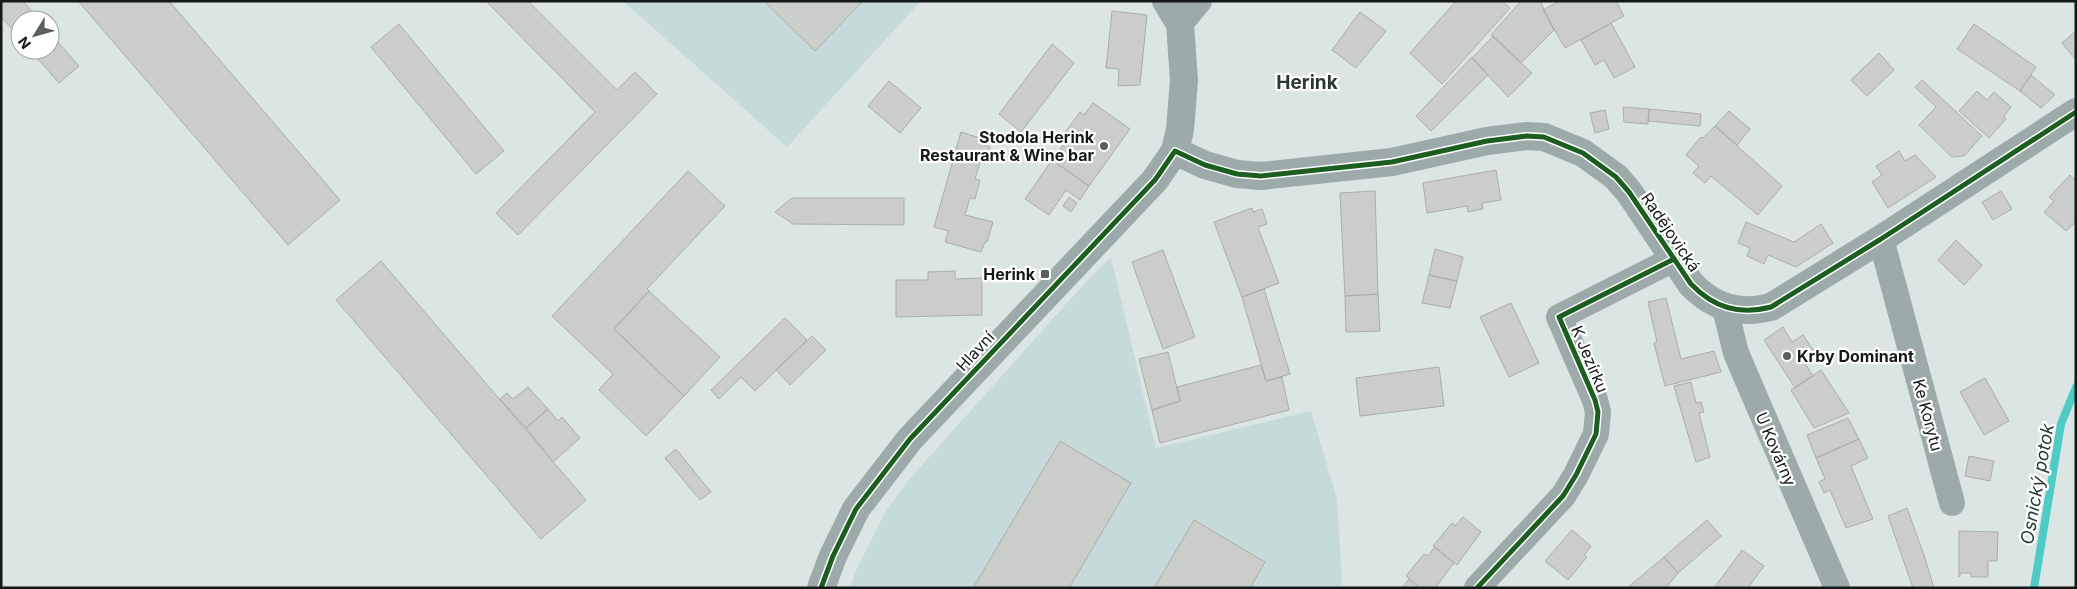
<svg xmlns="http://www.w3.org/2000/svg" width="2077" height="589" font-family="Inter,sans-serif">
  <rect width="100%" height="100%" fill="#dae5e4"/>
  <path fill="#c6dbd9" d="M623,1H921L787,147Z
    M1111,257L1156,448L1311,411L1337,499L1342,581L1339,588H850L855,573L886,511L906,483L1085,283Z"/>
  <g fill="none" stroke-linecap="round" stroke-linejoin="round">
    <path stroke="#4fcbc6" stroke-width="8" d="M2034,588L2061,424L2076,387"/>
  </g>
  <path fill="#cbcdcb" stroke="#abadac" d="M1,1H23L39,20H20V38L1,17Z
    M78,1H169L340,200L288,245Z
    M486,1H528L617,90L635,72L657,94L518,235L496,213L595,112Z
    M764,1H863L815,51Z
    M1456,1H1502L1510,8L1442,84L1410,53Z
    M1521,1H1540L1554,30L1521,63L1491,35Z
    M1559,1H1616L1624,16L1565,48L1543,10Z
    M1112,11L1147,15L1140,85L1118,86L1119,69L1106,68Z
    M1360,12L1386,31L1356,68L1332,50Z
    M1611,23L1635,67L1614,78L1604,60L1595,65L1581,40Z
    M399,24L504,151L476,174L371,47Z
    M1974,24L2036,67L2020,91L1957,49Z
    M2076,31V60L2062,43Z
    M50,33L79,66L59,83L30,50H50Z
    M1493,36L1532,73L1508,97L1472,58Z
    M1052,44L1074,63L1021,132L999,114Z
    M1879,53L1894,70L1867,96L1851,80Z
    M1472,57L1488,75L1431,131L1416,116Z
    M2031,75L2055,95L2041,108L2020,91Z
    M1922,80L1982,136L1964,156L1952,157L1919,125L1936,107L1915,87Z
    M889,81L921,108L900,133L868,106Z
    M1977,91L1987,100L1994,92L2011,107L2004,116L2006,119L1989,138L1959,111Z
    M1093,103L1130,129L1089,186L1052,160L1069,137L1064,134L1080,112L1084,115Z
    M1623,107L1649,109L1648,124L1624,122Z
    M1649,109L1701,114L1700,126L1648,121Z
    M1605,110L1609,129L1595,133L1590,113Z
    M1729,111L1750,129L1737,145L1715,126Z
    M1715,126L1782,186L1758,215L1711,176L1705,183L1693,173L1699,166L1686,155L1701,137L1703,138Z
    M961,132L986,140L985,145L990,147L985,163L980,162L975,179L980,180L975,199L970,198L965,215L993,222L987,242H985L981,252L945,242L948,231L934,227Z
    M1899,151L1905,161L1915,155L1936,177L1888,208L1872,182L1882,175L1876,166Z
    M1052,160L1089,186L1080,200L1066,190L1049,215L1025,199Z
    M1496,170L1501,200L1482,203L1483,209L1468,212L1467,206L1427,213L1423,183Z
    M688,171L725,206L647,289L649,291L614,329L684,396L646,436L599,390L613,374L552,316Z
    M2070,175L2076,181V222L2066,231L2044,212L2054,201L2049,197Z
    M1375,191L1378,294L1345,296L1340,193Z
    M2001,191L2012,209L1993,220L1982,202Z
    M1069,197L1077,203L1071,212L1063,206Z
    M792,198H904V225L793,224L775,212Z
    M1252,208L1253,212L1262,209L1267,224L1258,227L1279,283L1242,297L1214,222Z
    M1746,222L1794,242L1821,224L1833,243L1796,267L1768,255L1764,264L1747,256L1750,248L1738,243Z
    M1956,240L1982,265L1964,285L1938,260Z
    M1435,249L1463,257L1457,281L1429,275Z
    M1163,250L1195,337L1163,349L1132,262Z
    M381,261L586,500L541,539L336,300Z
    M955,271V279L982,278V315L896,317V280H928V272Z
    M1429,275L1457,281L1450,308L1422,303Z
    M1264,289L1290,374L1266,381L1242,297Z
    M649,291L720,357L684,396L614,329Z
    M1378,294L1380,331L1346,332L1345,296Z
    M1666,298L1681,359L1714,351L1721,372L1665,386L1654,343L1657,342L1648,302Z
    M1511,303L1539,363L1509,377L1480,317Z
    M785,318L807,340L755,391L741,377L719,399L711,390Z
    M1783,327L1792,342L1803,335L1814,351L1802,359L1813,376L1795,388L1764,340Z
    M812,336L826,350L790,385L776,370Z
    M1168,352L1180,401L1152,410L1139,359Z
    M1261,365L1266,381L1282,377L1289,410L1160,443L1152,410L1180,401L1177,387Z
    M1439,367L1444,406L1360,416L1356,378Z
    M1821,370L1849,413L1814,428L1791,390Z
    M1985,378L2009,421L1984,435L1960,392Z
    M1691,382L1696,403L1701,402L1704,412L1699,413L1710,457L1696,462L1674,386Z
    M528,387L548,409L526,428L500,399L507,393L513,399Z
    M548,409L558,421L562,417L580,438L553,462L526,428Z
    M1848,418L1859,439L1816,458L1807,435Z
    M1859,439L1868,458L1851,466L1873,519L1846,528L1830,490L1824,493L1819,482L1825,479L1816,458Z
    M1060,441L1131,483L1069,588H973Z
    M676,449L711,492L700,500L665,458Z
    M1969,456L1994,461L1990,481L1965,476Z
    M1907,508L1924,555L1934,588H1913L1888,516Z
    M1463,517L1481,532L1457,565L1433,546L1452,523L1455,526Z
    M1194,520L1265,562L1250,588H1154Z
    M1707,520L1721,536L1678,573L1664,557Z
    M1572,530L1591,546L1584,555L1587,557L1568,580L1545,561Z
    M1959,531L1998,532L1997,561H1988V577H1971V573H1961L1959,577Z
    M1435,547L1454,563L1435,588H1420L1406,576L1424,554L1428,556Z
    M1742,550L1764,566L1748,588H1714Z
    M1664,557L1678,573L1666,588H1627Z
    M1409,579L1420,588H1402Z"/>
  <g fill="none" stroke-linecap="round" stroke-linejoin="round">
    <path stroke="#9cabaa" stroke-width="26" d="M1180,24L1199,1
      M1881,239L1952,503
      M1725,308L1736,353L1837,588
      M1477,588L1563,496L1576,475L1596,434L1598,412L1595,400L1559,317L1674,259"/>
    <path stroke="#9cabaa" stroke-width="28" d="M1175,151L1205,165L1237,174L1261,176L1392,162L1487,141L1527,136L1544,137L1583,153L1616,177L1629,192L1691,284C1714,308 1739,315 1771,307L1881,239L2076,112
      M821,588L833,556L856,509L910,439L1155,180L1175,151L1180,130L1184,80L1180,24L1166,1"/>
    <g stroke="#fff" stroke-width="8">
      <path id="cycleway" d="M821,588L833,556L856,509L910,439L1155,180L1175,151L1205,165L1237,174L1261,176L1392,162L1487,141L1527,136L1544,137L1583,153L1616,177L1629,192L1691,284C1714,308 1739,315 1771,307L1881,239L2076,112
        M1477,588L1563,496L1576,475L1596,434L1598,412L1595,400L1559,317L1674,259"/>
    </g>
    <use href="#cycleway" stroke="#1b5e20" stroke-width="5"/>
  </g>
  <g fill="#58605f" stroke="#fff" stroke-width="2">
    <circle cx="1104" cy="146" r="5"/>
    <rect x="1040" y="269" width="10" height="10" rx="2.5"/>
    <circle cx="1787" cy="356" r="5"/>
  </g>
  <g text-anchor="middle" dominant-baseline="central" stroke-width="4.5" stroke-linejoin="round" paint-order="stroke">
    <g font-size="16" font-weight="bold" fill="#121918" stroke="#fff" text-anchor="end">
      <text x="1094" y="137">Stodola Herink<tspan x="1094" dy="18">Restaurant &amp; Wine bar</tspan></text>
      <text x="1035" y="274">Herink</text>
      <text x="1797" y="356" text-anchor="start">Krby Dominant</text>
    </g>
    <g font-size="16" fill="#121918" stroke="#fff">
      <text transform="translate(1671 232) rotate(56)">Radějovická</text>
      <text transform="translate(975 351) rotate(-47)">Hlavní</text>
      <text transform="translate(1590 359) rotate(67)">K Jezírku</text>
      <text transform="translate(1928 415) rotate(75)">Ke Korytu</text>
      <text transform="translate(1776 449) rotate(67)">U Kovárny</text>
    </g>
    <g font-size="18" font-style="italic" fill="#223b39" stroke="#fff">
      <text transform="translate(2037 484) rotate(-80)">Osnický potok</text>
    </g>
    <g font-size="19" font-weight="bold" fill="#293736" stroke="#fff">
      <text x="1307" y="82">Herink</text>
    </g>
  </g>
  <rect width="2077" height="589" fill="none" stroke="#121918" stroke-width="5"/>
  <g transform="translate(35 35) rotate(233)"><circle r="24" fill="#ffffff" stroke="#a0a3a3"/>
  <path d="M0-4L9 19L0 12L-9 19Z" fill="#58605f"/>
  <text y="-8" font-size="14" font-weight="bold" text-anchor="middle" fill="#121918">N</text>
  </g>
</svg>
